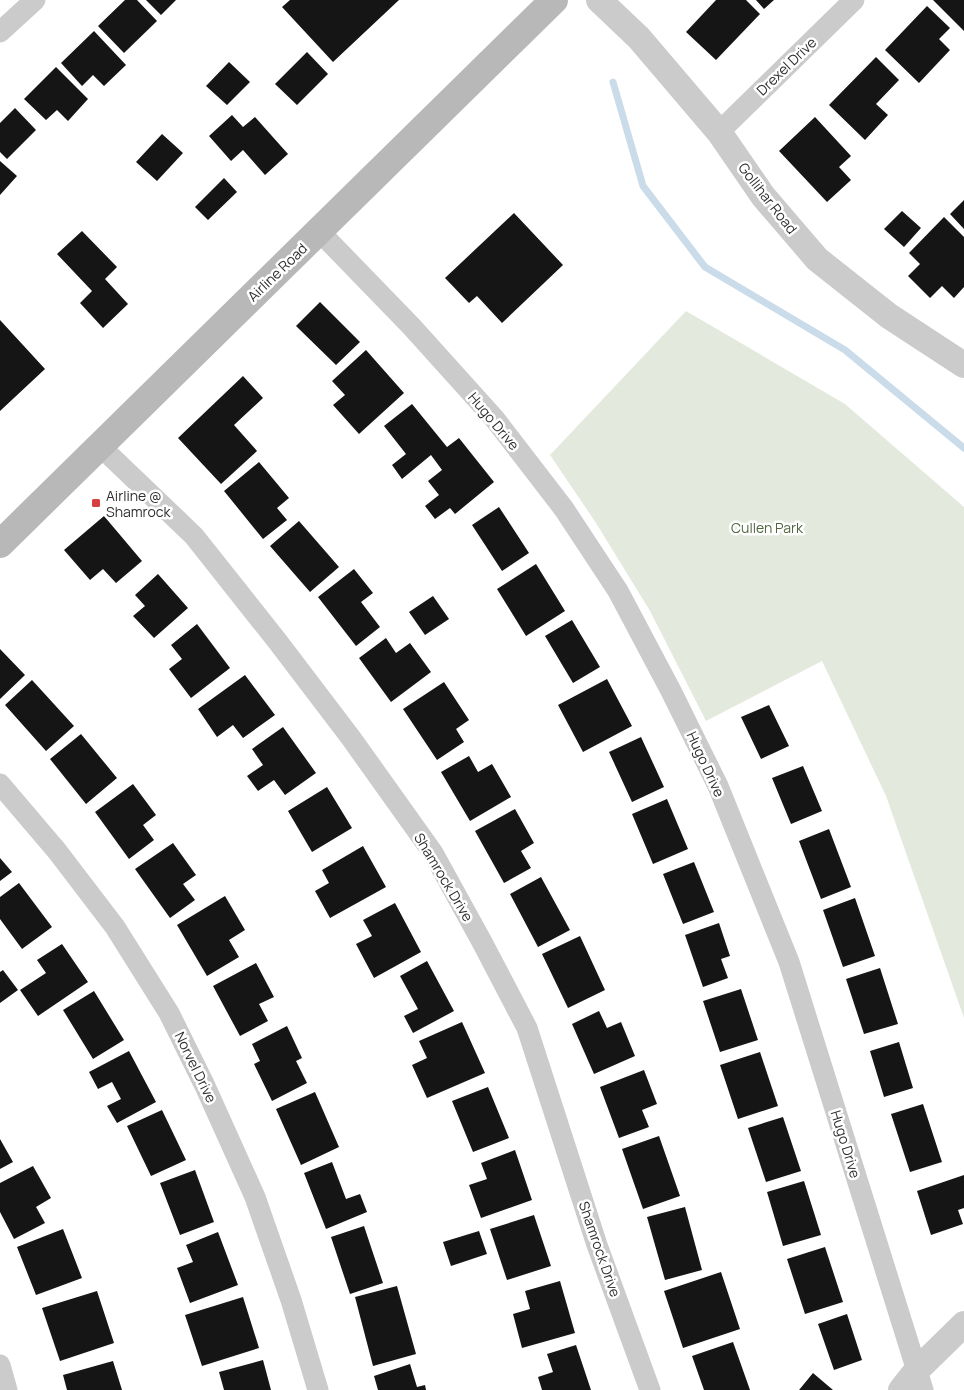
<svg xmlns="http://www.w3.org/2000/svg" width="964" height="1390" font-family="Manrope,sans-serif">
  <rect width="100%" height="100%" fill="#fff"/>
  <path fill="#e3eadd" d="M686,311L845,404L964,507V1018L886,796L822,661L706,721L650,611L596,523L550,455Z"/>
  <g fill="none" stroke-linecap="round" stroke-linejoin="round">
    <path stroke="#cadbe9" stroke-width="7" d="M613,82L643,186L705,267L845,350L964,448"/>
  </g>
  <path fill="#151515" d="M125,0H137L157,21L124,53L98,26Z
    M146,0H176L161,15Z
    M290,0H399L333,62L282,7Z
    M716,0H746L760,14L716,60L686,32Z
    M756,0H774L764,9Z
    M933,0H964V31Z
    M927,6L950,28L939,39L950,50L919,83L885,50Z
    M94,31L126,65L104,86L93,75L82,86L61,63Z
    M307,52L328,74L297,105L275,84Z
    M876,57L899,80L876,104L888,115L865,140L829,105Z
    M229,62L250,82L227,105L206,86Z
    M56,67L88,99L68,121L57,110L46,120L24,99Z
    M15,108L36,130L7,159L0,152V123Z
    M232,115L243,127L255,117L288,154L265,175L243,150L231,161L209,136Z
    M815,117L851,156L839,167L851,180L827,202L779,151Z
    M162,134L183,153L157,181L136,162Z
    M0,161L17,176L0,195Z
    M224,178L237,192L208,220L195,207Z
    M964,200V229L950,214Z
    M902,211L921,228L904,247L884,229Z
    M514,213L563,265L502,323L477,296L469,303L445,278Z
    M944,217L964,237V287L954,298L942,286L930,298L908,276L920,264L909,253Z
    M82,231L117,267L105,279L128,304L103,328L80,303L92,291L57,254Z
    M320,302L360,342L336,365L296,326Z
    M0,320L45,369L0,411Z
    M366,350L404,393L359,434L333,405L345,395L332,381Z
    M243,376L263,398L234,425L257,451L221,484L178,438Z
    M412,404L447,447L459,438L494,482L455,514L450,508L435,519L425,506L439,495L428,481L442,470L431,455L402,479L392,465L406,454L384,426Z
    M259,462L289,498L277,508L287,520L263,539L224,491Z
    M499,507L529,553L502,571L472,525Z
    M104,516L142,561L116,583L103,569L90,580L64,550Z
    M299,521L339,567L310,592L270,546Z
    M536,564L565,611L526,636L497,589Z
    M354,569L373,593L361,602L380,627L356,646L318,597Z
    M158,574L188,608L154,638L133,616L145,606L135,595Z
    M433,596L449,619L425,635L409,612Z
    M572,620L600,667L573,683L545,636Z
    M197,624L230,668L191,698L169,669L182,659L171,645Z
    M386,638L396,653L410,643L431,672L391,702L359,658Z
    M0,649L25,675L0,699Z
    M245,675L275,715L243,738L233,725L217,737L198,709Z
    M607,679L632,726L583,752L558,705Z
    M32,680L74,726L46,751L5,705Z
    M444,682L469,720L456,729L464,742L437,760L403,709Z
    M769,705L789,746L761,759L741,717Z
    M283,727L316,773L285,795L274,780L258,791L247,776L263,765L252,749Z
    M81,734L117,778L86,804L50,759Z
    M641,737L664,787L632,802L609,752Z
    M469,756L478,772L492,764L511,797L470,821L441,772Z
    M803,766L822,811L791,824L772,778Z
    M133,784L156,815L143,825L154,840L129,859L95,812Z
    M327,787L352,828L312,852L288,811Z
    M667,799L688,849L653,864L632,814Z
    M515,809L534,843L521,851L531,868L504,883L475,831Z
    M829,829L851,887L821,899L799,841Z
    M173,843L196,875L183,884L195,900L170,918L135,869Z
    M363,846L386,887L330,918L315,891L329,883L322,870Z
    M0,858L12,872L0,881Z
    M694,862L714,912L683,924L663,874Z
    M541,877L570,930L538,947L510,894Z
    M19,883L52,927L22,949L0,919V897Z
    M225,896L245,930L229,940L239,957L207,976L177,925Z
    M855,898L875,956L843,967L823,910Z
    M395,903L421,952L374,978L356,944L372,936L363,920Z
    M719,923L730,956L721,959L728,978L703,987L685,935Z
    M580,936L605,990L568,1008L542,954Z
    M62,944L88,982L38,1016L20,990L46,973L37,960Z
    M427,961L454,1011L413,1033L404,1016L418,1009L400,976Z
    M256,963L274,997L259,1004L268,1021L240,1036L213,986Z
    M880,968L898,1024L864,1034L846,979Z
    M3,970L18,990L0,1003V972Z
    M741,989L758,1040L720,1052L703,1001Z
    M94,991L124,1040L93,1059L63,1010Z
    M599,1011L607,1028L621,1022L635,1056L594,1074L572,1024Z
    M462,1022L485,1073L427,1098L412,1065L427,1058L419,1041Z
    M287,1026L302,1058L296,1061L307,1083L272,1101L254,1064L260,1061L252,1044Z
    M899,1042L913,1088L884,1097L870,1051Z
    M129,1051L156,1102L117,1123L107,1106L121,1099L112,1082L98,1089L89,1072Z
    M760,1052L778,1106L738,1119L720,1065Z
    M644,1070L657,1104L642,1110L649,1127L619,1138L600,1087Z
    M488,1087L509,1138L473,1152L452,1101Z
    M315,1092L339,1147L301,1165L276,1109Z
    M923,1104L942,1162L910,1172L891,1114Z
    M162,1110L186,1160L151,1176L127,1126Z
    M783,1117L801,1171L766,1182L748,1128Z
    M659,1136L680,1196L643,1209L622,1149Z
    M0,1139L13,1162L0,1169Z
    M515,1150L532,1200L481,1218L469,1185L487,1179L481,1163Z
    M332,1162L346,1199L360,1194L367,1212L326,1229L304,1173Z
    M33,1166L51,1198L36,1207L45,1223L14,1239L0,1212V1183Z
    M195,1170L214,1222L180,1235L160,1183Z
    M964,1175V1208L958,1210L963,1224L931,1235L917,1191Z
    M804,1181L821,1235L783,1246L767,1192Z
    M685,1207L702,1270L665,1280L647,1217Z
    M534,1215L551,1266L507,1280L490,1229Z
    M364,1226L383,1283L350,1294L331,1237Z
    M63,1229L82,1278L36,1295L17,1247Z
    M479,1231L487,1254L451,1266L443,1242Z
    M218,1232L238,1285L190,1303L177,1268L193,1262L186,1245Z
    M825,1247L843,1302L805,1314L787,1259Z
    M721,1272L740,1329L683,1348L664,1291Z
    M560,1281L575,1333L522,1348L513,1314L530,1309L525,1291Z
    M397,1286L416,1354L373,1366L355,1297Z
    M97,1291L114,1343L60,1361L42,1308Z
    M243,1297L259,1348L202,1366L185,1315Z
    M847,1314L862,1360L834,1370L818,1324Z
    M733,1342L750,1390H704L692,1356Z
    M576,1345L591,1390H542L538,1377L553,1372L547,1354Z
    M263,1360L271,1390H224L219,1372Z
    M113,1361L122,1390H67L63,1375Z
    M410,1364L417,1387L425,1385L426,1390H378L374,1376Z
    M813,1373L833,1390H799Z"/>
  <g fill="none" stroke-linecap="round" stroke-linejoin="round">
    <path stroke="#cbcbcb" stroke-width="21" d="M0,32L35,0
      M719,132L854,0
      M319,231L412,327L494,418L564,509L618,591L671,691L718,786L789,962L923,1390
      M100,446L194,536L278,642L351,738L433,853L482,942L527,1028L597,1245L650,1390
      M0,784L57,851L115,927L169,1013L205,1086L255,1197L291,1300L318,1390
      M0,1365L7,1390"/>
    <path stroke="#cbcbcb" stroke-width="26" d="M599,0L639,38L719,132L763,196L817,259L889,316L964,365
      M901,1390L916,1371L964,1324"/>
    <path stroke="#b8b8b8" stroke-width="28" d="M0,544L554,0"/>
  </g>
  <rect fill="#d83e3f" stroke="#fff" stroke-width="2" x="91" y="498" width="10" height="10" rx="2.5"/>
  <g text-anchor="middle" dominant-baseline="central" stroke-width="5" stroke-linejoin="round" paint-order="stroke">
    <g font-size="14" fill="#2e2e2e" stroke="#fff">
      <text transform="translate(786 66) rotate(-44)">Drexel Drive</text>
      <text transform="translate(768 198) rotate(52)">Gollihar Road</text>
      <text transform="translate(277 272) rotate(-44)">Airline Road</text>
      <text transform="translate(494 421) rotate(50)">Hugo Drive</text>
      <text transform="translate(706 764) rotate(65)">Hugo Drive</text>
      <text transform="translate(444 877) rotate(59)">Shamrock Drive</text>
      <text transform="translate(196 1067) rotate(64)">Norvel Drive</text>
      <text transform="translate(846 1144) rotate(73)">Hugo Drive</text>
      <text transform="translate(600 1249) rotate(71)">Shamrock Drive</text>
    </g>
    <g font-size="14" fill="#2e2e2e" stroke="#fff" text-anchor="start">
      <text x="106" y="495">Airline @<tspan x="106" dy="16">Shamrock</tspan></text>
    </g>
    <g font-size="14" fill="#4f663f" stroke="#fff">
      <text x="767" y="527">Cullen Park</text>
    </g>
  </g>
</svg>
